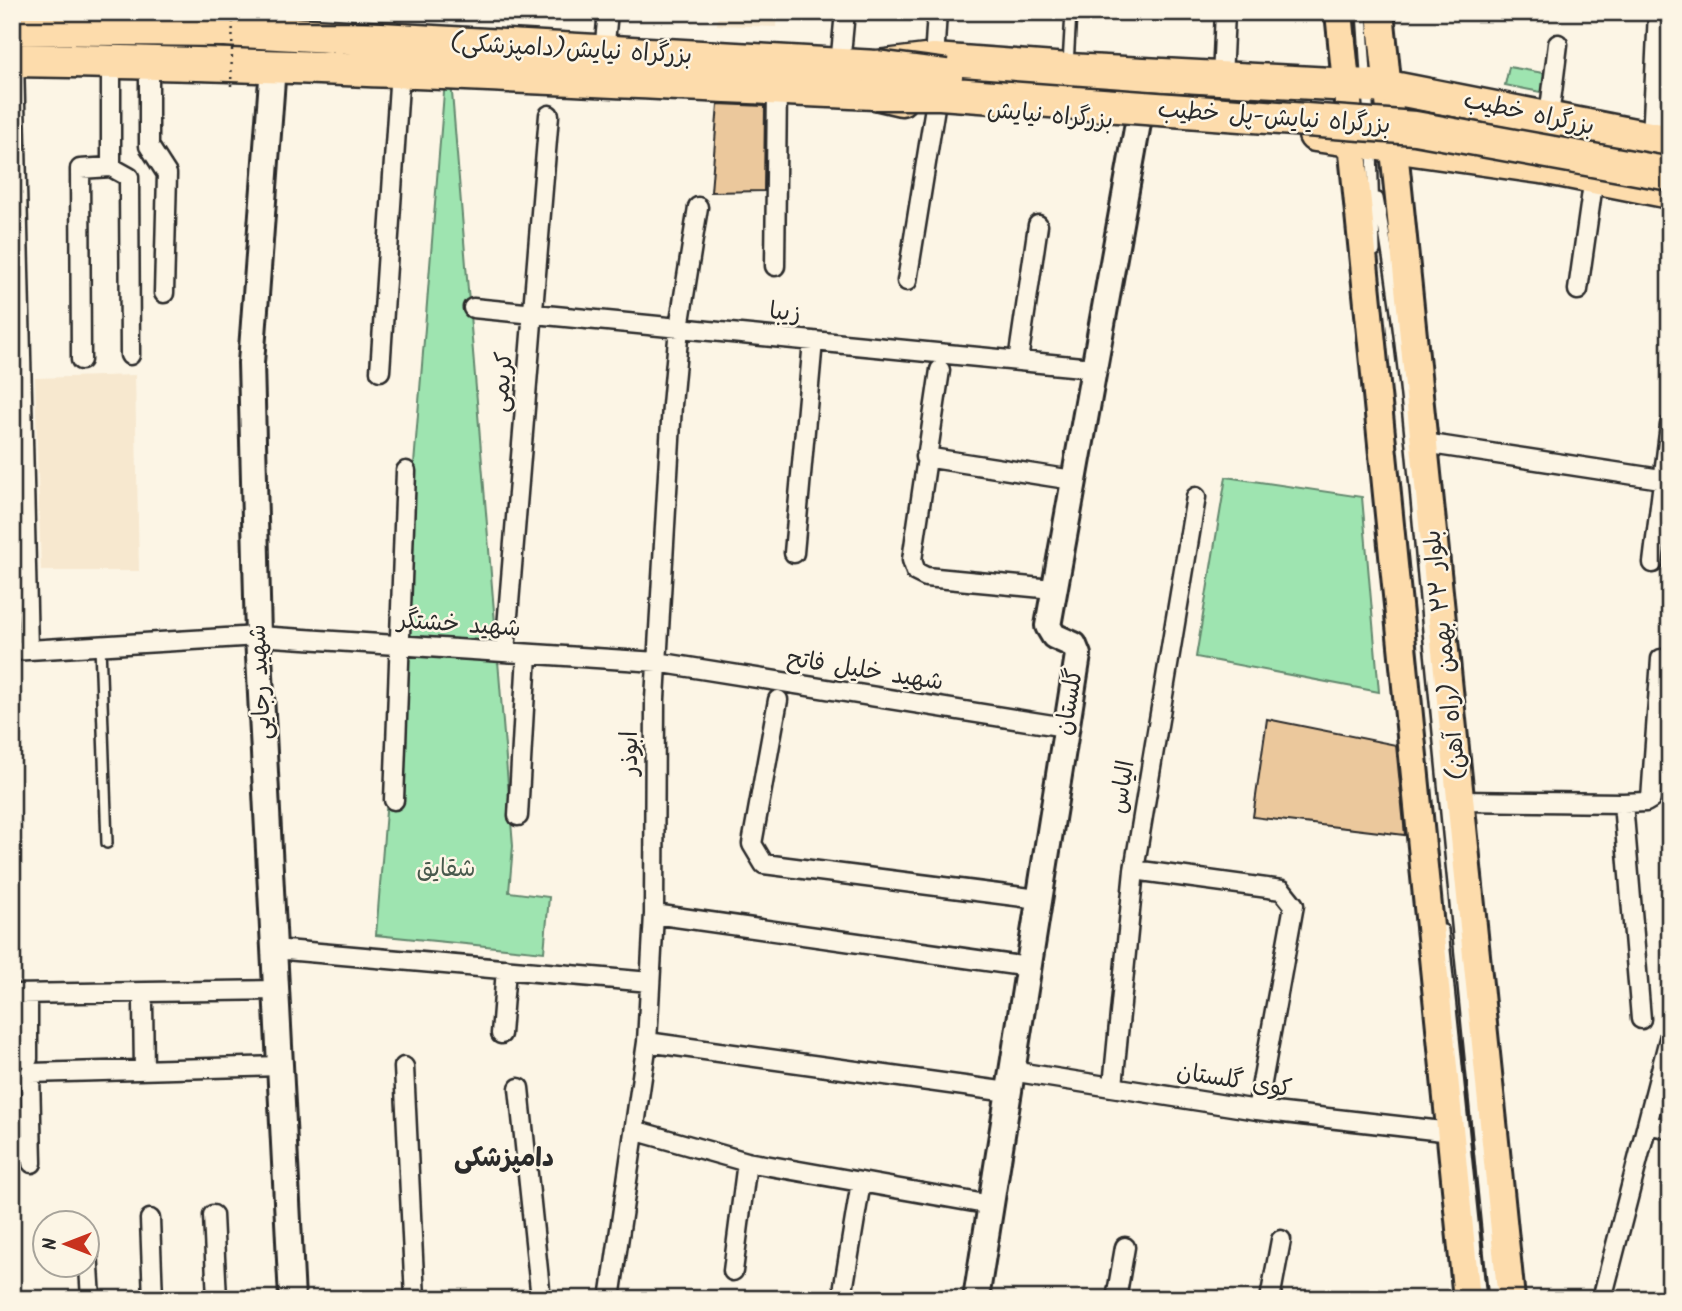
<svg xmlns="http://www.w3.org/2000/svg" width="1682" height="1311" font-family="Kalam,'Playpen Sans Arabic',sans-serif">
  <rect width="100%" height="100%" fill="#fcf5e5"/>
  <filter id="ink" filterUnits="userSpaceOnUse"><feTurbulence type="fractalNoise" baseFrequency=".0143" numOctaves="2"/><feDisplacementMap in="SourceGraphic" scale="14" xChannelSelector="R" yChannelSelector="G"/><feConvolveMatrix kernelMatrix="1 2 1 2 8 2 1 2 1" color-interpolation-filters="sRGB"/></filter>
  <g filter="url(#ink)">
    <path fill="#f7e8cf" d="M718,12H777L776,27L717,25Z
      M135,375L139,571H41L35,378Z"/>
    <path fill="#9ee4b0" stroke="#64886e" stroke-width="2" d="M448,43L513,846L509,892L549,897L544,952L376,935Z
      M1509,67L1549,74L1546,93L1505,85Z
      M1226,477L1362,497L1379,692L1196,657Z"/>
    <path fill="#ebc89c" stroke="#2b2b2b" stroke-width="2" d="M718,104L765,106L764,191L711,192Z
      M1267,719L1396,745L1405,835L1253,817Z"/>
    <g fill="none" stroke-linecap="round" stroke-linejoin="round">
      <g stroke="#2b2b2b" stroke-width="14">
        <path id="lane" d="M1362,12L1369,119
          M1068,65L1071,12
          M1372,150L1375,251
          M1378,198C1406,347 1415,500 1430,651C1450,867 1472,1083 1494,1299
          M100,645L107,843
          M1443,930L1481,1299"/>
      </g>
      <g stroke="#2b2b2b" stroke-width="23">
        <path id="street" d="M604,52L608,12
          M14,60L28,650
          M934,60L937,12
          M111,61V167L129,177L130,355
          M149,62V146L167,174L164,293
          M840,65L845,12
          M1222,79L1225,12
          M1549,117L1558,44
          M1652,139L1658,12
          M775,266L777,88
          M907,281L935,107
          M1578,290L1594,177
          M473,308L1092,368
          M81,360L80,169L111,167
          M1018,361L1038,225
          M940,370L912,560L916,572L926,577L1053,589
          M380,371L400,70
          M1424,443L1661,479
          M925,457L1073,480
          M794,553L813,341
          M1653,563L1670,425
          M12,651L258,636L657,662L1065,727
          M505,652L549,115
          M778,700L752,844L764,864L1038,899
          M394,800L406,471
          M1461,801L1623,803L1646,802L1651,799L1661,659
          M1623,803L1641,1019
          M518,816L527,654
          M1134,870L1282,890L1294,905L1257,1110
          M654,914L1028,967
          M274,949L650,982
          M12,994L276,990
          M28,995V1059
          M143,1004L144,1070
          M501,1034L506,969
          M647,1042L1008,1092
          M404,1067L415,1299
          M1011,1071L1257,1110L1451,1132
          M1113,1086L1134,870L1196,497
          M519,1088L541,1299
          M1647,1124L1670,1129
          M637,1131L747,1162L991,1205
          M32,1163L30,1073L280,1066
          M213,1215L217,1299
          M150,1219L153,1299
          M88,1250L91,1299
          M733,1271L747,1162
          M844,1285L861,1182
          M610,1299L647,1042L654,914L655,699L672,405L679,328L698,207
          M1116,1299L1125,1247
          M1270,1299L1281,1240
          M1602,1299L1670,1035"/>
      </g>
      <g stroke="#2b2b2b" stroke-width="30">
        <path id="secondary" d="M273,66L251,363L258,636L292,1299
          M976,1299L1078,655L1074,645L1054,636L1048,626L1138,123"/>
      </g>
      <g stroke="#2b2b2b" stroke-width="32">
        <path id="primary" d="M1339,12L1467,1299
          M1380,12L1511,1299"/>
      </g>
      <g stroke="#2b2b2b" stroke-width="37">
        <path id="highway" d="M12,28L224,30L877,67L934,60L1068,70L1388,87L1670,142
          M12,60C300,64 587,80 875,93L901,99
          M1315,135L1548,168L1670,192"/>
      </g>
      <use href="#lane" stroke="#fcf5e5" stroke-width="9"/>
      <use href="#street" stroke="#fcf5e5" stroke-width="18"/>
      <use href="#secondary" stroke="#fcf5e5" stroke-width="24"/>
      <use href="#primary" stroke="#fddcac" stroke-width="26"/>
      <use href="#highway" stroke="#fddcac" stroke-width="32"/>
      <g stroke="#2b2b2b" stroke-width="37" stroke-linecap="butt">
        <path id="highway-bridge" d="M877,67L946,76
          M875,93H940L1415,128L1670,174"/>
      </g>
      <path stroke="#2b2b2b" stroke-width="2.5" stroke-dasharray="2 5" stroke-linecap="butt" d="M231,86L233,17"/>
      <use href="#highway-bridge" stroke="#fddcac" stroke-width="32"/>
    </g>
  </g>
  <g text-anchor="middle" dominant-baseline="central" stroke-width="5" stroke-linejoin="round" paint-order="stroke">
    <g font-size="24" fill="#2b2b2b" stroke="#fcf5e5">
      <text transform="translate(571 50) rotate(3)">بزرگراه نیایش(دامپزشکی)</text>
      <text transform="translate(1529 114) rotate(12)">بزرگراه خطیب</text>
      <text transform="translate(1050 116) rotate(5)">بزرگراه نیایش</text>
      <text transform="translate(1274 118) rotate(4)">بزرگراه نیایش-پل خطیب</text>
      <text transform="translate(785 313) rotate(5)">زیبا</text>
      <text transform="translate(503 382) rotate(-85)">کریمی</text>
      <text transform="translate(459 625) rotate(4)">شهید خشتگر</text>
      <text transform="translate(1446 655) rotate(-96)">بلوار ۲۲ بهمن (راه آهن)</text>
      <text transform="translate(865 671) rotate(9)">شهید خلیل فاتح</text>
      <text transform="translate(261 682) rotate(-93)">شهید رجایی</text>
      <text transform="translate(1070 702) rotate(-80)">گلستان</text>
      <text transform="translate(630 753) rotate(-90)">ابوذر</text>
      <text transform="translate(1123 787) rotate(-81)">الیاس</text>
      <text transform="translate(1234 1081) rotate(9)">کوی گلستان</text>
    </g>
    <g font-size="24" fill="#48594c" stroke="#fcf5e5">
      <text x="446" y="869">شقایق</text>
    </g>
    <g font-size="26" font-weight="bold" fill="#2b2b2b" stroke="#fcf5e5">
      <text x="504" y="1159">دامپزشکی</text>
    </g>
  </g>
  <rect width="1682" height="1311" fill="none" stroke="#fcf5e5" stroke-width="42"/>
  <rect x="21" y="21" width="1640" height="1269" fill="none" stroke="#2b2b2b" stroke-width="2.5" filter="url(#ink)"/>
  <g transform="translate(66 1244) rotate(270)"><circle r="33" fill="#fcf5e5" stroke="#a8a49b" stroke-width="2"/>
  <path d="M0-5L12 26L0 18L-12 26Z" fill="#c8321e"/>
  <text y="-10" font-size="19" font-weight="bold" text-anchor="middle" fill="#2b2b2b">N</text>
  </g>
</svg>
